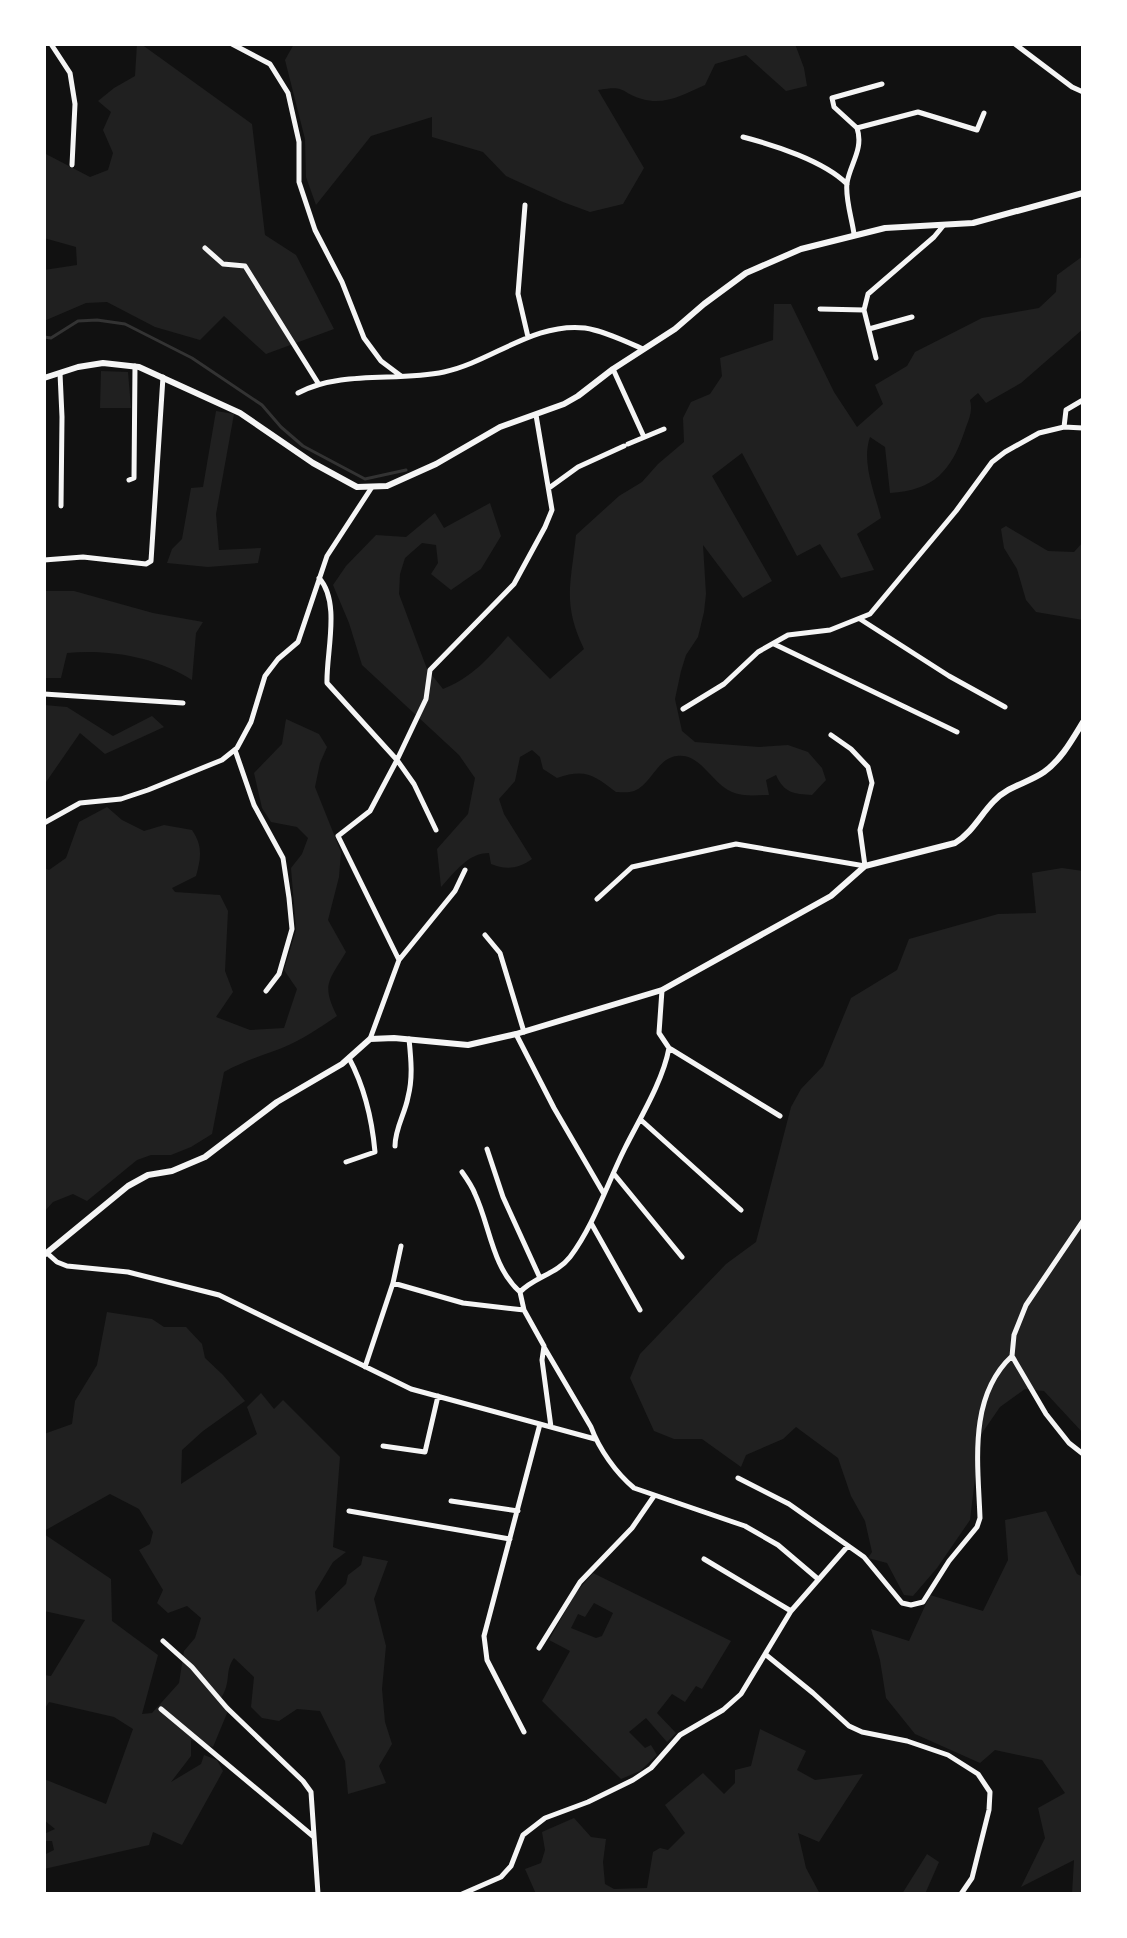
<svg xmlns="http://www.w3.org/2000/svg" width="1127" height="1938" font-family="Literata,serif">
  <rect width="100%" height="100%" fill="#111"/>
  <path fill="#202020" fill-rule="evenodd" d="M137,44H141L252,124L265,235L296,255L334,329L266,354L224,316L200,340L155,327L107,302L86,303L44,321V270L77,265L76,247L44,238V153L90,177L108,170L113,153L103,130L111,112L98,101L114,88L135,76Z
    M294,44H795L804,68L807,86L786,91L746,55L715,64L705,85C684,94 665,106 642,99C618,92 628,85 598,90L644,168L623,204L590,212L563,202L506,176L483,152L432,137V117L371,136L316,205L306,177L305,139L285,60Z
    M1083,256V329L1021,383L986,403L978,393L970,400C973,411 969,419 965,430C951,472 934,490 890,493L885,447L870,437C861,463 875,493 881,518L857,534L874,570L841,578L820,544L797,556L742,453L712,476L772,581L743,598L703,545L706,594L704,612L698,637L686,655L681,671L675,699L682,731L695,742L759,747L788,745L808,752L822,768L826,780L812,795C794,794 784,793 776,775L766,780L769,795C757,795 744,797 732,792C712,784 701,753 677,756C657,758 652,784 634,791C629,793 621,792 616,792C594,775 585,768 557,778L543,769L540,757L532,750L520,757L515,781L499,799L504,814L532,859C519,869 505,870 491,864L489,853C468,853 455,872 441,887L437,849L468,814L475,778L459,755L362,665L349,623L333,585L346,566L376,535L406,537L435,513L444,528L490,503L501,536L481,569L451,590L431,574L438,563L436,545L422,543L405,558L400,574L399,594L427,669L443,689C471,678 489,658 508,636L550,679L584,649C562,603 571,584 576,535L619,496L642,482L658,464L684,442L683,418L691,402L710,394L722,376L720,358L773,340L774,304H791L834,392L857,427L883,404L875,385L907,366L915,352L982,318L1039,308L1056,292L1057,275Z
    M101,371L128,372L131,408H100Z
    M216,411L234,414L216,514L219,550L261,548L258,563L208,567L167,563L172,549L182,539L191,488L203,487Z
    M1006,526L1048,551L1074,552L1083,542V620L1036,612L1026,600L1017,569L1004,548L1001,529Z
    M44,591H74L153,613L203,622L196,633L192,680C156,657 109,649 67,653L61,678H44Z
    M44,705L67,707L113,736L152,716L164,727L105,754L80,733L44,785Z
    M286,719L319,734L327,747L320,763L315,787L341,852L339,877L328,920L346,952C329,981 321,984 337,1016C319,1028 302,1040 282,1048C261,1056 244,1061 224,1072L212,1134L191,1147L171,1155H151L137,1160L87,1201L73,1194L53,1202L44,1212V868L49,870L66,858L79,822L107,807L122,820L144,831L164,825L192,830C203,846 201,858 196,876L172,888L175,892L220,895L228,911L225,971L233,992L216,1017L250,1030L284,1028L297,989L284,970L296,930L291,868L302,854L308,838L297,827L271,822L262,808L254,773L282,744Z
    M1062,868L1083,871V1433L1044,1391L1025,1389L1000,1407L980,1436L970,1520L937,1568L913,1596L904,1595L887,1563L868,1558L872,1552L865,1521L851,1496L838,1458L796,1427L783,1439L746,1455L741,1467L702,1439H674L654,1431L630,1378L640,1354L726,1264L756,1242L791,1107L801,1089L823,1066L851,998L897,970L909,939L998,914L1036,913L1032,873Z
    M107,1312L152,1319L164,1327H186L202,1344L205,1358L223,1375L245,1401L203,1431L182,1450L181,1484L257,1434L247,1407L261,1393L274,1409L283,1400L340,1457L333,1547L346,1552L333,1562L315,1592L317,1612L346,1584L348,1575L361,1565L363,1556L388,1561L374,1599L386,1646L382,1689L385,1722L392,1744L379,1766L386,1783L348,1794L345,1761L320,1711L297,1709L279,1721L262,1718L251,1707L254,1677L234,1658C224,1672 232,1681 221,1698L230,1706L213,1747L191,1740V1756L171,1782L201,1764L204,1755L217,1760L223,1771L182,1845L153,1832L149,1845L44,1869V1855L54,1850L52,1841H44V1834L55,1829L44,1820V1779L106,1804L133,1729L114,1717L49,1702L44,1710V1675L51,1676L85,1620L44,1611V1534L111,1579L112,1621L158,1655L142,1714L152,1713L179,1683L184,1651L195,1638L201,1618L187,1606L168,1613L157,1603L163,1590L139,1550L150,1544L153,1532L139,1509L110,1494L44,1531V1434L72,1424L75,1401L97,1365Z
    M1046,1511L1077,1574L1083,1577V1894H1072L1074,1860L1021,1887L1045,1838L1038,1808L1065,1793L1042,1760L995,1750L980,1763L915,1734L886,1698L880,1660L871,1629L909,1641L930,1595L983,1611L1008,1560L1005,1520Z
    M593,1573L731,1641L702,1689L696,1686L685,1702L672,1694L657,1713L676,1733L667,1742L646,1718L629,1732L645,1748L651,1745L657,1755L640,1771L621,1779L542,1701L570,1651L549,1640L575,1594ZM594,1603L613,1613L602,1636L596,1638L571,1628L578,1614L585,1617Z
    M760,1729L806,1751L797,1770L815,1780L863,1774L819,1842L798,1833L806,1868L820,1894H536L525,1869L541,1863L545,1850L542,1832L574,1818L591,1837L606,1839L603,1862L605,1884L614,1889L647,1888L653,1852L660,1848L668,1850L685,1833L665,1805L703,1773L724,1794L735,1783V1770L751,1766Z
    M927,1854L939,1862L925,1894H902Z"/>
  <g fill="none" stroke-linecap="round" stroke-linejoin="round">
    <path stroke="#333" stroke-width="3" d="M44,337L51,338L78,321L97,320L125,324L192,358L262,405L281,427L303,446L365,479L406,470"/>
    <path stroke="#f5f5f5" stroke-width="5" d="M51,44L70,73L75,104L72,165
      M232,44L270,64L288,93L299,142V182L315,230L342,282L364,338L381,361L401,376
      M1015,44L1072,87L1083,92
      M857,128L834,107L832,98L882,84
      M743,137C774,145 824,161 847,184
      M525,205L518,294L528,337
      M854,234C852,219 845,198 847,183C850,164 864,149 857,128L918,112L977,130L984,113
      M205,248L223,264L245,266L318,383
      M820,309L864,310
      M869,329L912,317
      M876,358L864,310L868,294L934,237L943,226
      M613,369L644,437
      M60,373L62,417L61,506
      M298,393C342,370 396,382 444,372C491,362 534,322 585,328C604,331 625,341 643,349
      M1064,427L1066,410L1083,400
      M628,444L664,429
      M129,480L134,478L135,366
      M549,488L578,467L624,446
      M44,560L83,557L146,564L151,561L163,377
      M319,578C341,602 326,653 327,683L397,760L370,811L338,836L399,960
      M860,619L949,676L1005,707
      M774,644L957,732
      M44,694L183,703
      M683,709L724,684L758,652L788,635L830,630L870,614L956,511L992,462L1005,452L1039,433L1064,427L1083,428
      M235,750L254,805L283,858L289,898L292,929L279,974L266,991
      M44,823L80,803L121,799L148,790L222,760L237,748L251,722L265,676L278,659L298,642L327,556L372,487
      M436,830L414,784L397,760L426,699L430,670L514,584L545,527L552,510L536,415
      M597,899L632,867L736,844L865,866L860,830L872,783L868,767L851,749L831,735
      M485,935L500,953L524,1032
      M516,1034L554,1108L604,1194
      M370,1039L399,960L455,891L465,870
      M669,1048L780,1116
      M641,1120L741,1210
      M395,1146C395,1128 405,1114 408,1097C413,1078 411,1059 409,1039
      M487,1149L503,1197L540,1278
      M346,1162L375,1152C372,1119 365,1088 349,1058
      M462,1172C467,1179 472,1186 475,1194C490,1226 492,1267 520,1292
      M614,1174L682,1257
      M1083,1221L1026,1305L1014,1335L1012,1356L1046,1414L1069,1443L1083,1454
      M591,1223L640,1310
      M47,1253L57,1262L67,1266L128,1272L219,1295L411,1389L595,1439
      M393,1283L463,1303L524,1310
      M544,1347L591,1427C599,1449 616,1473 634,1488L745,1526L778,1545L818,1579
      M365,1367L393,1283L401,1246
      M551,1427L542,1360L544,1346L524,1310L520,1292C534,1277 557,1274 570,1257C594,1225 607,1184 625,1148C640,1118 663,1081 669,1048L659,1033L662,990
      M383,1446L425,1452L438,1396
      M738,1478L789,1504L864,1557L902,1603L911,1605L923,1602L949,1561L977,1527L980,1518C978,1463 968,1397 1012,1356
      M451,1501L518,1511
      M349,1511L510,1539
      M704,1559L791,1611
      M163,1641L192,1667L227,1708L303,1781L311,1792L318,1894
      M539,1648L580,1582L632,1528L654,1496
      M765,1654L813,1693L849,1726L862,1732L907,1741L948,1755L978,1774L990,1792L989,1810L972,1878L961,1894
      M161,1709L314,1837
      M524,1732L487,1660L484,1636L540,1424
      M462,1894L501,1877L511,1866L523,1835L545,1818L588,1802L633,1780L651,1768L680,1735L723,1710L741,1694L791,1611L847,1547"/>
    <path stroke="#f5f5f5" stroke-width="6" d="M44,378L78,367L103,363L139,367L240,413L313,463L357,487L387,486L436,464L500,427L564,404L578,396L613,369L675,329L704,304L746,273L801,249L885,228L973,223L1083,193
      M44,1255L128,1186L148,1175L172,1171L205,1157L277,1102L342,1064L370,1039L394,1038L468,1045L516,1034L662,990L831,896L865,866L955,843C972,833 981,814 994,801C1008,786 1028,783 1044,772C1061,760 1072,740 1083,722"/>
  </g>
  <rect width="1127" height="1938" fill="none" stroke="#ffffff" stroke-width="92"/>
</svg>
